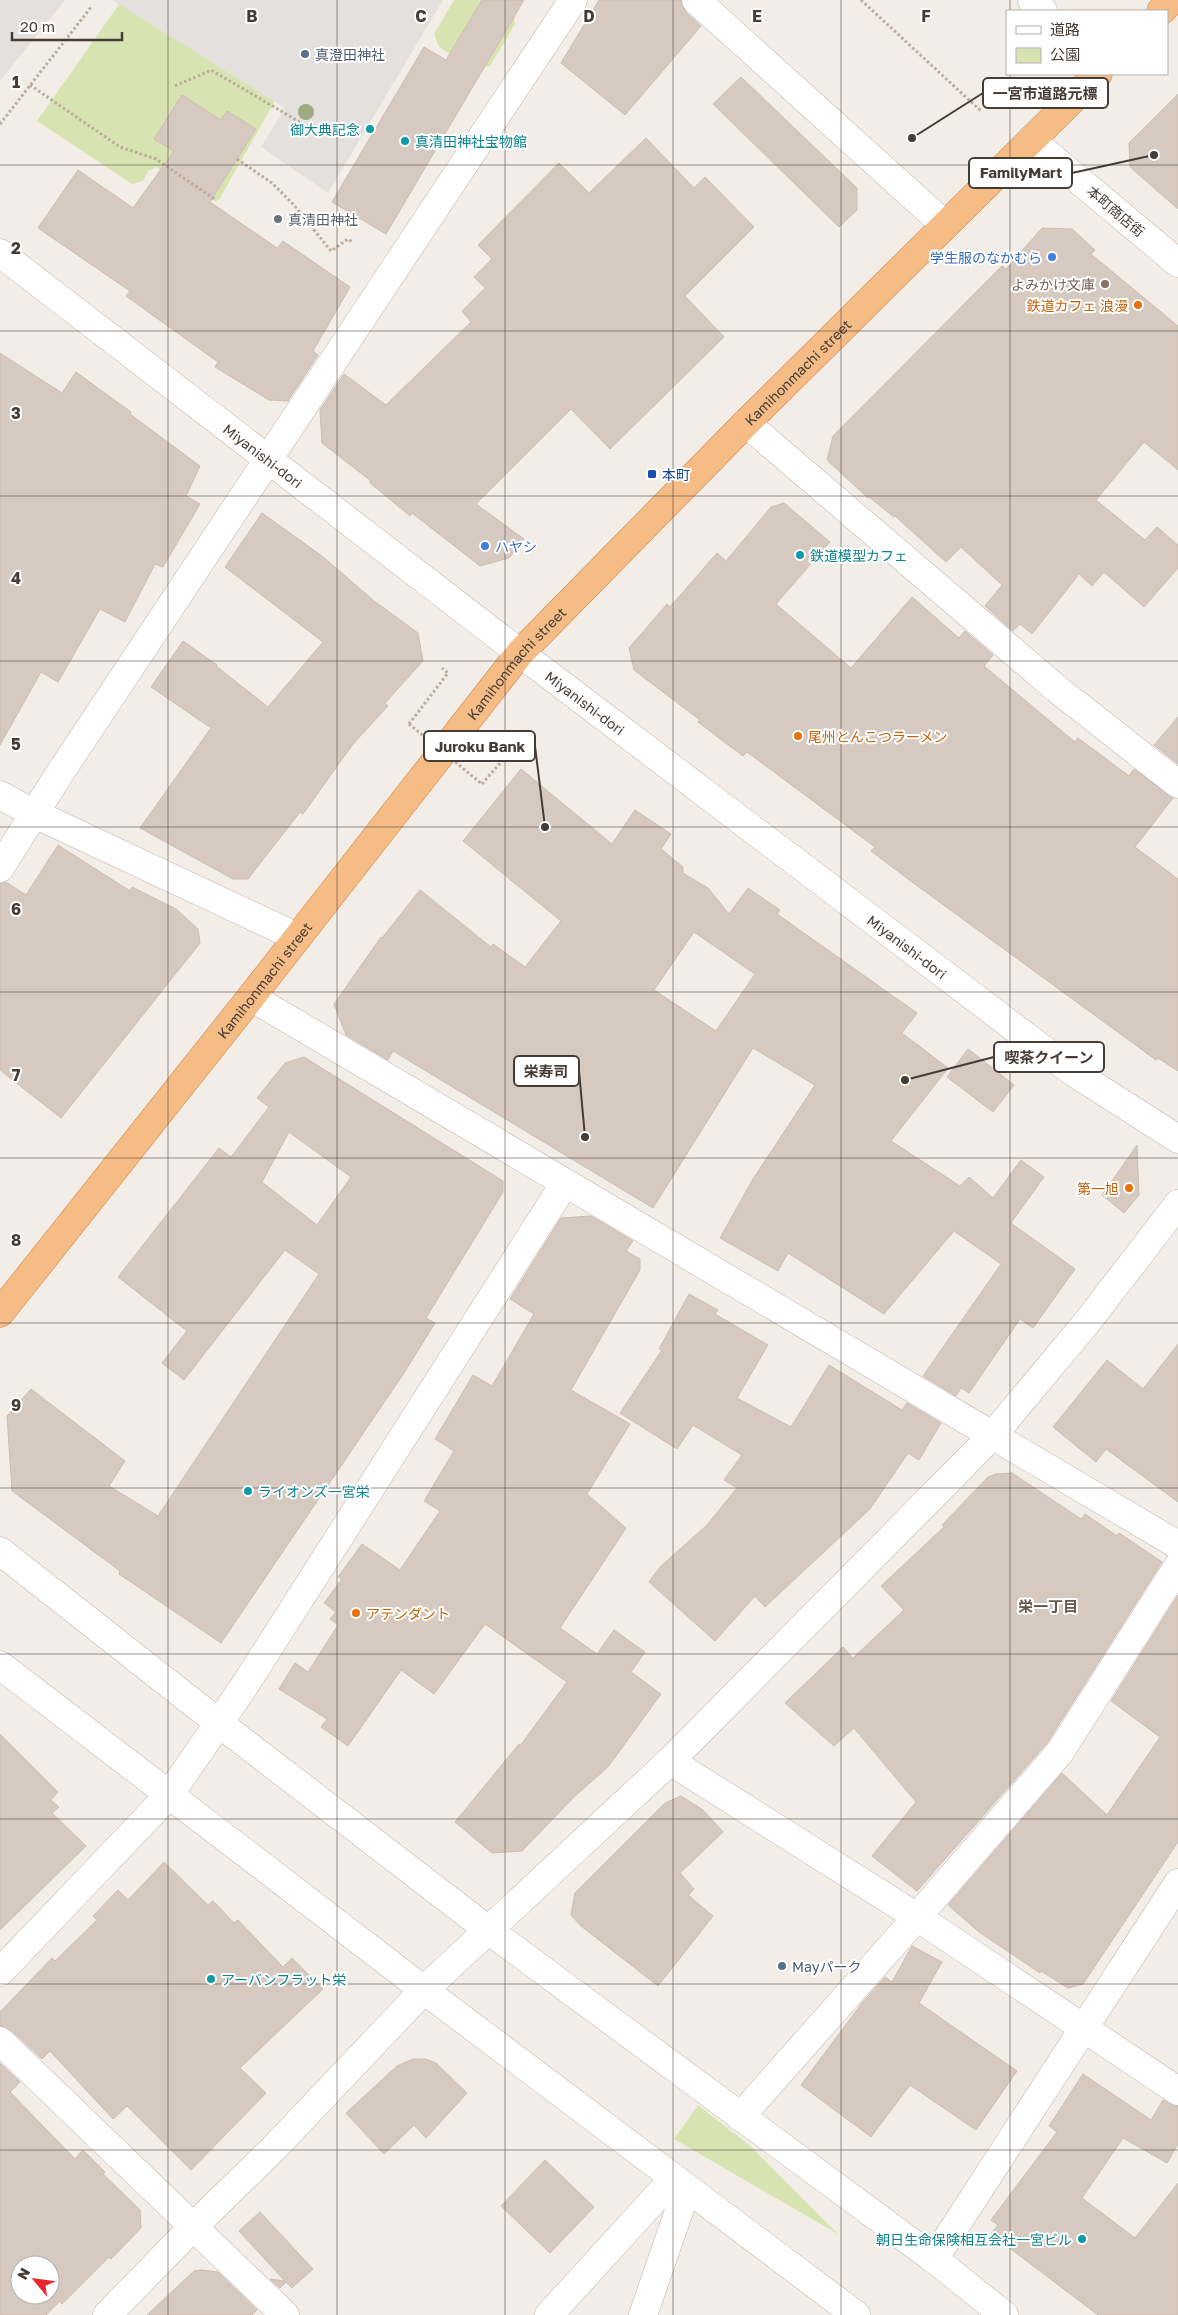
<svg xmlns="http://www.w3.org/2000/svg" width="1178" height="2315" font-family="'Golos Text','Noto Sans JP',sans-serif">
  <rect width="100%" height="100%" fill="#f2ede7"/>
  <path fill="#d7e4b2" d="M122,0L277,97L220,198L216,202L156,167L148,171L143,181L132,184L37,121Z
    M454,0H496L513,10L515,24L490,66L473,68L439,47L434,34Z
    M698,2105L750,2146L838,2234L674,2139Z"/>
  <path fill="#e3e0de" d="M0,0H65L0,81Z
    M112,0H443L328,193L261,147L285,108Z"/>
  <path fill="#d6c9c0" stroke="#cdbdb1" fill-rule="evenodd" d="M482,0H524L386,234L332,202L424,47L446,60Z
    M599,0H681L685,11L701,26L625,115L561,63Z
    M741,77L857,188V210L839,227L713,104Z
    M1178,94V209L1130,167L1129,143Z
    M182,95L221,120L227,111L256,129L210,202L277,248L283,241L350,287L313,351L318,355L288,401L269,400L215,367L218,362L126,296L130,291L38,228L78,170L133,208L174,151L154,139Z
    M646,138L694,188L705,177L754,227L685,296L724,337L610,449L571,409L476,504L524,539L509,558L480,566L412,513L410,516L370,483L371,481L322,443L320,410L344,374L386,405L471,322L462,311L485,288L474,277L492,259L478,245L559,163L589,193Z
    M1042,228L1072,229L1095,250L1091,254L1178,326V470L1144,442L1096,500L1145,540L1157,527L1178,545V568L1144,607L1104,572L1092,586L1079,574L1032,634L1020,624L1013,631L985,606L1002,585L961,547L946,562L895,516L894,517L869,497L868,498L827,460L833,436L1002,266L1006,269Z
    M0,353L62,393L76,372L131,412L130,414L200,466L186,496L200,504L163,567L155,564L125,622L100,609L58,682L41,672L0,745Z
    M784,503L830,542L776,604L851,668L912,597L959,638L965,631L993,655L984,666L1075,742L1078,738L1129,776L1134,769L1173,798L1135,847L1178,879V1071L1158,1058L1156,1060L912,882L871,851L875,847L747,752L743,756L698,722L700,720L634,670L629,648L667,604L670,607L717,553L726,561L771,507Z
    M262,513L322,556L373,600L418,633L423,661L385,703L388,706L353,744L303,814L300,812L248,879H233L140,828L211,728L151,687L183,641L217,665L216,666L268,707L323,642L225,567Z
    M1178,717V764L1154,745Z
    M521,769L612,844L635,810L671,834L661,849L683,867V873L708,888L729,914L748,888L780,910L777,914L917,1013L902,1033L948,1068L891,1141L960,1186L969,1177L993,1198L1021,1160L1044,1177L1011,1223L1075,1269L1033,1328L1020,1319L969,1393L961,1388L956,1396L923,1376L1001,1264L954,1231L884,1314L788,1253L778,1271L720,1238L753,1179L815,1085L753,1048L653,1208L393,1051L388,1060L346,1035L334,1004L381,937L382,938L420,890L491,947L493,944L525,967L561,921L463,841ZM694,932L755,974L716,1031L654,990Z
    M58,845L130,891L132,887L176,909L198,929L200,943L61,1118L0,1070V884L6,882L26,895Z
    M968,1049L1014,1085L993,1112L947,1077Z
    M304,1057L503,1181V1192L426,1318L435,1323L404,1373L221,1643L119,1574L120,1571L12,1491L7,1416L31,1389L125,1461L109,1486L158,1516L319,1274L285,1250L184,1380L162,1363L187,1331L118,1277L219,1148L231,1157L269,1107L257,1098L285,1063ZM289,1132L351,1177L317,1225L262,1182Z
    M1137,1145L1139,1195L1124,1213L1102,1195Z
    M591,1216L633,1241L626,1251L640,1259V1270L571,1390L630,1424L587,1494L626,1528L560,1628L597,1654L614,1630L645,1652L631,1672L661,1694L608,1767L575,1796L522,1851L492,1853L455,1822L519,1744L520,1746L567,1682L485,1624L434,1694L401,1670L348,1746L321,1727L327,1719L279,1689L295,1663L308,1672L338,1625L330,1619L336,1612L324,1603L342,1579L338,1577L362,1544L400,1570L440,1511L424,1501L454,1451L435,1439L473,1375L492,1386L534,1314L510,1299L561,1218Z
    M689,1294L718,1310L715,1314L768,1345L737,1398L791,1427L829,1365L902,1410L907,1403L941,1423L919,1460L908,1453L870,1509L765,1607L755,1596L715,1641L649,1582L660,1567L707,1525L737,1488L724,1480L742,1455L693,1425L677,1449L620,1413L662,1350L659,1349Z
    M1178,1344V1502L1106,1449L1096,1462L1053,1427L1107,1360L1143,1389Z
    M1012,1473L1081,1519L1085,1514L1117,1536L1119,1533L1162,1562L1047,1743L917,1891L872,1856L916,1802L854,1728L834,1746L785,1703L843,1647L853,1658L904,1610L881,1586L944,1527L942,1525L988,1477L996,1474Z
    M1178,1595V1842L1083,1984L1068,1988L1041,1971L1040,1973L979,1932L948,1905L1062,1773L1107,1815L1160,1737L1111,1701Z
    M0,1734L58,1792L51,1800L59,1807L52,1813L86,1846L0,1930Z
    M681,1796L703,1810L723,1832L680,1873L694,1889L688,1895L713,1916L658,1986L581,1926L571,1915L575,1893L665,1803Z
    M164,1862L208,1905L213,1901L234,1923L238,1920L283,1967L292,1958L323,1989L240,2068L266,2093L191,2170L127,2106L113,2119L50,2051L42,2059L11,2030L0,2026V2012L52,1958L55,1961L97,1920L93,1916L118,1890L128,1900Z
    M912,1946L942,1962L919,2003L1017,2071L976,2130L910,2085L871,2137L801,2085L862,2003L885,1977L892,1982Z
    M413,2059H425L436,2063L467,2093L426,2138L414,2125L384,2154L346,2113L397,2066Z
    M0,2063L20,2082L10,2092L75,2159L83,2150L105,2172L103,2174L140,2210L141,2228L111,2259L109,2257L62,2304L60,2301L46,2315H0ZM20,2265H50V2295H20Z
    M1083,2074L1151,2120L1163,2100L1178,2106V2144L1167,2163L1123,2138L1082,2198L1135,2238L1178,2183V2315H1098L991,2234L998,2225L991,2220L1057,2132L1049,2126Z
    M545,2160L594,2207L550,2253L501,2206Z
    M260,2212L313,2269L292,2288L286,2282L280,2288L270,2279L285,2281L239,2231Z
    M201,2270L218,2272L257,2310L252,2315H147L194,2271Z"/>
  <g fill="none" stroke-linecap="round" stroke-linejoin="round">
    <g stroke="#c0b5ad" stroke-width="29">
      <path id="minor" d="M696,0L945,225
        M1032,0L1043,11
        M1031,140L1178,263
        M746,423L1057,689L1178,784
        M0,795L35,814L297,937
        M0,868L60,773L573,0
        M251,997L1178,1545
        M670,1761L917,1917L1178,2091
        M0,1972L169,1795L243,1688L565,1183
        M0,2041L285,2315
        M740,2117L917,1917L1060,1752L1178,1566
        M934,2259L1178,1883
        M549,2315L674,2178"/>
    </g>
    <g stroke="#c0b5ad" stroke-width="29">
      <g id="tertiary">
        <path id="s1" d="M0,253L520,653L1073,1072L1178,1139"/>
        <path d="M0,1551L220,1724L487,1929L934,2259L1004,2315"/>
        <path d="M0,1665L424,1990L856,2315"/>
        <path d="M107,2315L194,2226L275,2147L424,1990L670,1761L992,1436L1088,1321L1178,1204"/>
        <path d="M643,2315L687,2188"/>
      </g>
    </g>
    <g stroke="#d28141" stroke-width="29">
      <g id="trunk">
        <path d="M1161,11L1172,0"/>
        <path id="s2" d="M0,1313L251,997L520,653L746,423L1098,74"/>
      </g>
    </g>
    <path stroke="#beab9c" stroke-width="3" stroke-dasharray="2.5 2.5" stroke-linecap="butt" d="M861,0L982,112
      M30,85L120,147L156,159L216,200
      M175,86L211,70L303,124
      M0,124L92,6
      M237,159L272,183L293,204L331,251L348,239L352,242
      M409,724L448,673L442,668
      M482,784L528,731L533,735"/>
    <use href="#minor" stroke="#fff" stroke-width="28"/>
    <use href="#tertiary" stroke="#fff" stroke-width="28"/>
    <use href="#trunk" stroke="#f5bc86" stroke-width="28"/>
    <path stroke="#beab9c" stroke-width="3" stroke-dasharray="2.5 2.5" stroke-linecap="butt" d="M409,724L482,784"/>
  </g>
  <circle fill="#9ca981" cx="306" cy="112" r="8"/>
  <path fill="none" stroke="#453c36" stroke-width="1" stroke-opacity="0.55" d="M168,0V2315M337,0V2315M505,0V2315M673,0V2315M841,0V2315M1010,0V11M1010,74V2315M0,165H1178M0,331H1178M0,496H1178M0,661H1178M0,827H1178M0,992H1178M0,1158H1178M0,1323H1178M0,1488H1178M0,1654H1178M0,1819H1178M0,1984H1178M0,2150H1178"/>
  <g fill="#5c6f8a" stroke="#fff" stroke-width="2">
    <circle cx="305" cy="54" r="5"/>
    <circle cx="782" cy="1966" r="5"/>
  </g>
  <g fill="#0f9aa8" stroke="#fff" stroke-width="2">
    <circle cx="370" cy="129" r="5"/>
    <circle cx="405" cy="141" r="5"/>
    <circle cx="800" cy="555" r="5"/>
    <circle cx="248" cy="1491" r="5"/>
    <circle cx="211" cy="1979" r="5"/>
    <circle cx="1082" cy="2239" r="5"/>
  </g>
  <circle fill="#6b7280" stroke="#fff" stroke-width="2" cx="278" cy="219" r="5"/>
  <g fill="#3f7fe0" stroke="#fff" stroke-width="2">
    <circle cx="1052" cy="257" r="5"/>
    <circle cx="485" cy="546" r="5"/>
  </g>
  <circle fill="#8d6e63" stroke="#fff" stroke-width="2" cx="1105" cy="284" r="5"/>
  <g fill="#e8710a" stroke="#fff" stroke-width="2">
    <circle cx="1138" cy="305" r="5"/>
    <circle cx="798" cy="736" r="5"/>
    <circle cx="1129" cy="1188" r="5"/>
    <circle cx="356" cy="1613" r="5"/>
  </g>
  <rect fill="#1a4fb4" stroke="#fff" stroke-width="2" x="647" y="469" width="10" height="10" rx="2.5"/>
  <g text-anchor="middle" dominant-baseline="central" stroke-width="4" stroke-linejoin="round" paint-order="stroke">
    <g font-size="14" fill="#4e5e75" stroke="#fff" text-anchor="start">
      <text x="315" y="54">真澄田神社</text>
      <text x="792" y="1966">Mayパーク</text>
    </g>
    <g font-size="14" fill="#0d838f" stroke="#fff" text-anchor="start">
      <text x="360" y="129" text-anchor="end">御大典記念</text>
      <text x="415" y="141">真清田神社宝物館</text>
      <text x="810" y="555">鉄道模型カフェ</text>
      <text x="258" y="1491">ライオンズ一宮栄</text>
      <text x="221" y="1979">アーバンフラット栄</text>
      <text x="1072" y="2239" text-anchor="end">朝日生命保険相互会社一宮ビル</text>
    </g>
    <g font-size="14" fill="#453c36" stroke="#fff">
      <text transform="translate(1116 211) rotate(40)">本町商店街</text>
      <text stroke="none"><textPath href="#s2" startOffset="1235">Kamihonmachi street</textPath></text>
      <text stroke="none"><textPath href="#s1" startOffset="332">Miyanishi-dori</textPath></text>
      <text stroke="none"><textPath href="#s2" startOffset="830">Kamihonmachi street</textPath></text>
      <text stroke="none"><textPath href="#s1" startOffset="738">Miyanishi-dori</textPath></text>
      <text stroke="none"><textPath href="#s1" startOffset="1142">Miyanishi-dori</textPath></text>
      <text stroke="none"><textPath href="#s2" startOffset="425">Kamihonmachi street</textPath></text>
    </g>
    <g font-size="14" fill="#5b616d" stroke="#fff" text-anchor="start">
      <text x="288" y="219">真清田神社</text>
    </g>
    <g font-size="14" fill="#366cbe" stroke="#fff" text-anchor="end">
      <text x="1042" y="257">学生服のなかむら</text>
      <text x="495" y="546" text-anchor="start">ハヤシ</text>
    </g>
    <g font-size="14" fill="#785e54" stroke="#fff" text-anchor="end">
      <text x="1095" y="284">よみかけ文庫</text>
    </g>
    <g font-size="14" fill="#c56008" stroke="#fff" text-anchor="end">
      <text x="1128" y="305">鉄道カフェ 浪漫</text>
      <text x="808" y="736" text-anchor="start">尾州とんこつラーメン</text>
      <text x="1119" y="1188">第一旭</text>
      <text x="366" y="1613" text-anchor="start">アテンダント</text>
    </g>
    <g font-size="14" fill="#164399" stroke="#fff" text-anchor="start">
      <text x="662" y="474">本町</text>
    </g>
    <g font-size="15" font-weight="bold" fill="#67584e" stroke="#fff">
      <text x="1048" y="1606">栄一丁目</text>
    </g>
  </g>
  <g font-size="16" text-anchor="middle" font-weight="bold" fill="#453c36" stroke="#fff" stroke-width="4" stroke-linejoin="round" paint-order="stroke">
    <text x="252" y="22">B</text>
    <text x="421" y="22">C</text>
    <text x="589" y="22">D</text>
    <text x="757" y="22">E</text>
    <text x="926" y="22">F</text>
    <text x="16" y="88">1</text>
    <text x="16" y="254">2</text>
    <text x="16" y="419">3</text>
    <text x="16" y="584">4</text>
    <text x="16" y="750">5</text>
    <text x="16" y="915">6</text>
    <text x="16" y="1081">7</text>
    <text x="16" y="1246">8</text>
    <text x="16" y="1411">9</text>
  </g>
  <path fill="none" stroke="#453c36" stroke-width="2" d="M912 138L983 93M1154 155L1072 173M545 827L535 746M905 1080L994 1057M585 1137L579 1071"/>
  <g fill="#453c36" stroke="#fff" stroke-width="2">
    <circle cx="912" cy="138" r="5"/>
    <circle cx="1154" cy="155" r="5"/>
    <circle cx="545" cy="827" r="5"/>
    <circle cx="905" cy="1080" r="5"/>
    <circle cx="585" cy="1137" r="5"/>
  </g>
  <g fill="#fff" stroke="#453c36" stroke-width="2">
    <rect x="983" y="78" width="125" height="30" rx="5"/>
    <rect x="969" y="158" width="103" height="30" rx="5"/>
    <rect x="424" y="731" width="111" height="30" rx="5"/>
    <rect x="994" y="1042" width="110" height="30" rx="5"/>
    <rect x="514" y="1056" width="65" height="30" rx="5"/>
  </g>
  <g font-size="15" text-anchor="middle" font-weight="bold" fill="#453c36">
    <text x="1045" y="99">一宮市道路元標</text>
    <text x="1021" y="178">FamilyMart</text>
    <text x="480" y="752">Juroku Bank</text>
    <text x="1049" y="1063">喫茶クイーン</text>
    <text x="546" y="1077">栄寿司</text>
  </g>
  <rect x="1006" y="10" width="162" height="65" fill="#ffffff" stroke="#b5b1af"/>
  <rect x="1016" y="26" width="25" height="8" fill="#ffffff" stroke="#b5b1af"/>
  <text x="1050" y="35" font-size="15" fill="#453c36">道路</text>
  <rect x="1016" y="48" width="25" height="15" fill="#d7e4b2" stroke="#b5b1af"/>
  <text x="1050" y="60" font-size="15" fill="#453c36">公園</text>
  <g transform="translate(35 2280) rotate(299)"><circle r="24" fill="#ffffff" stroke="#b5b1af"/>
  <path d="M0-4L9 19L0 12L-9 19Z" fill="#ea262e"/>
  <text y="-8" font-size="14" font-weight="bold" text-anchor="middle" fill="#453c36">N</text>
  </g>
  <path d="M12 32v8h110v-8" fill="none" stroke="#453c36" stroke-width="2.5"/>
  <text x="20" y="32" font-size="15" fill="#453c36" stroke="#ffffff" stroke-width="4" paint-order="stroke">20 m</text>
</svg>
